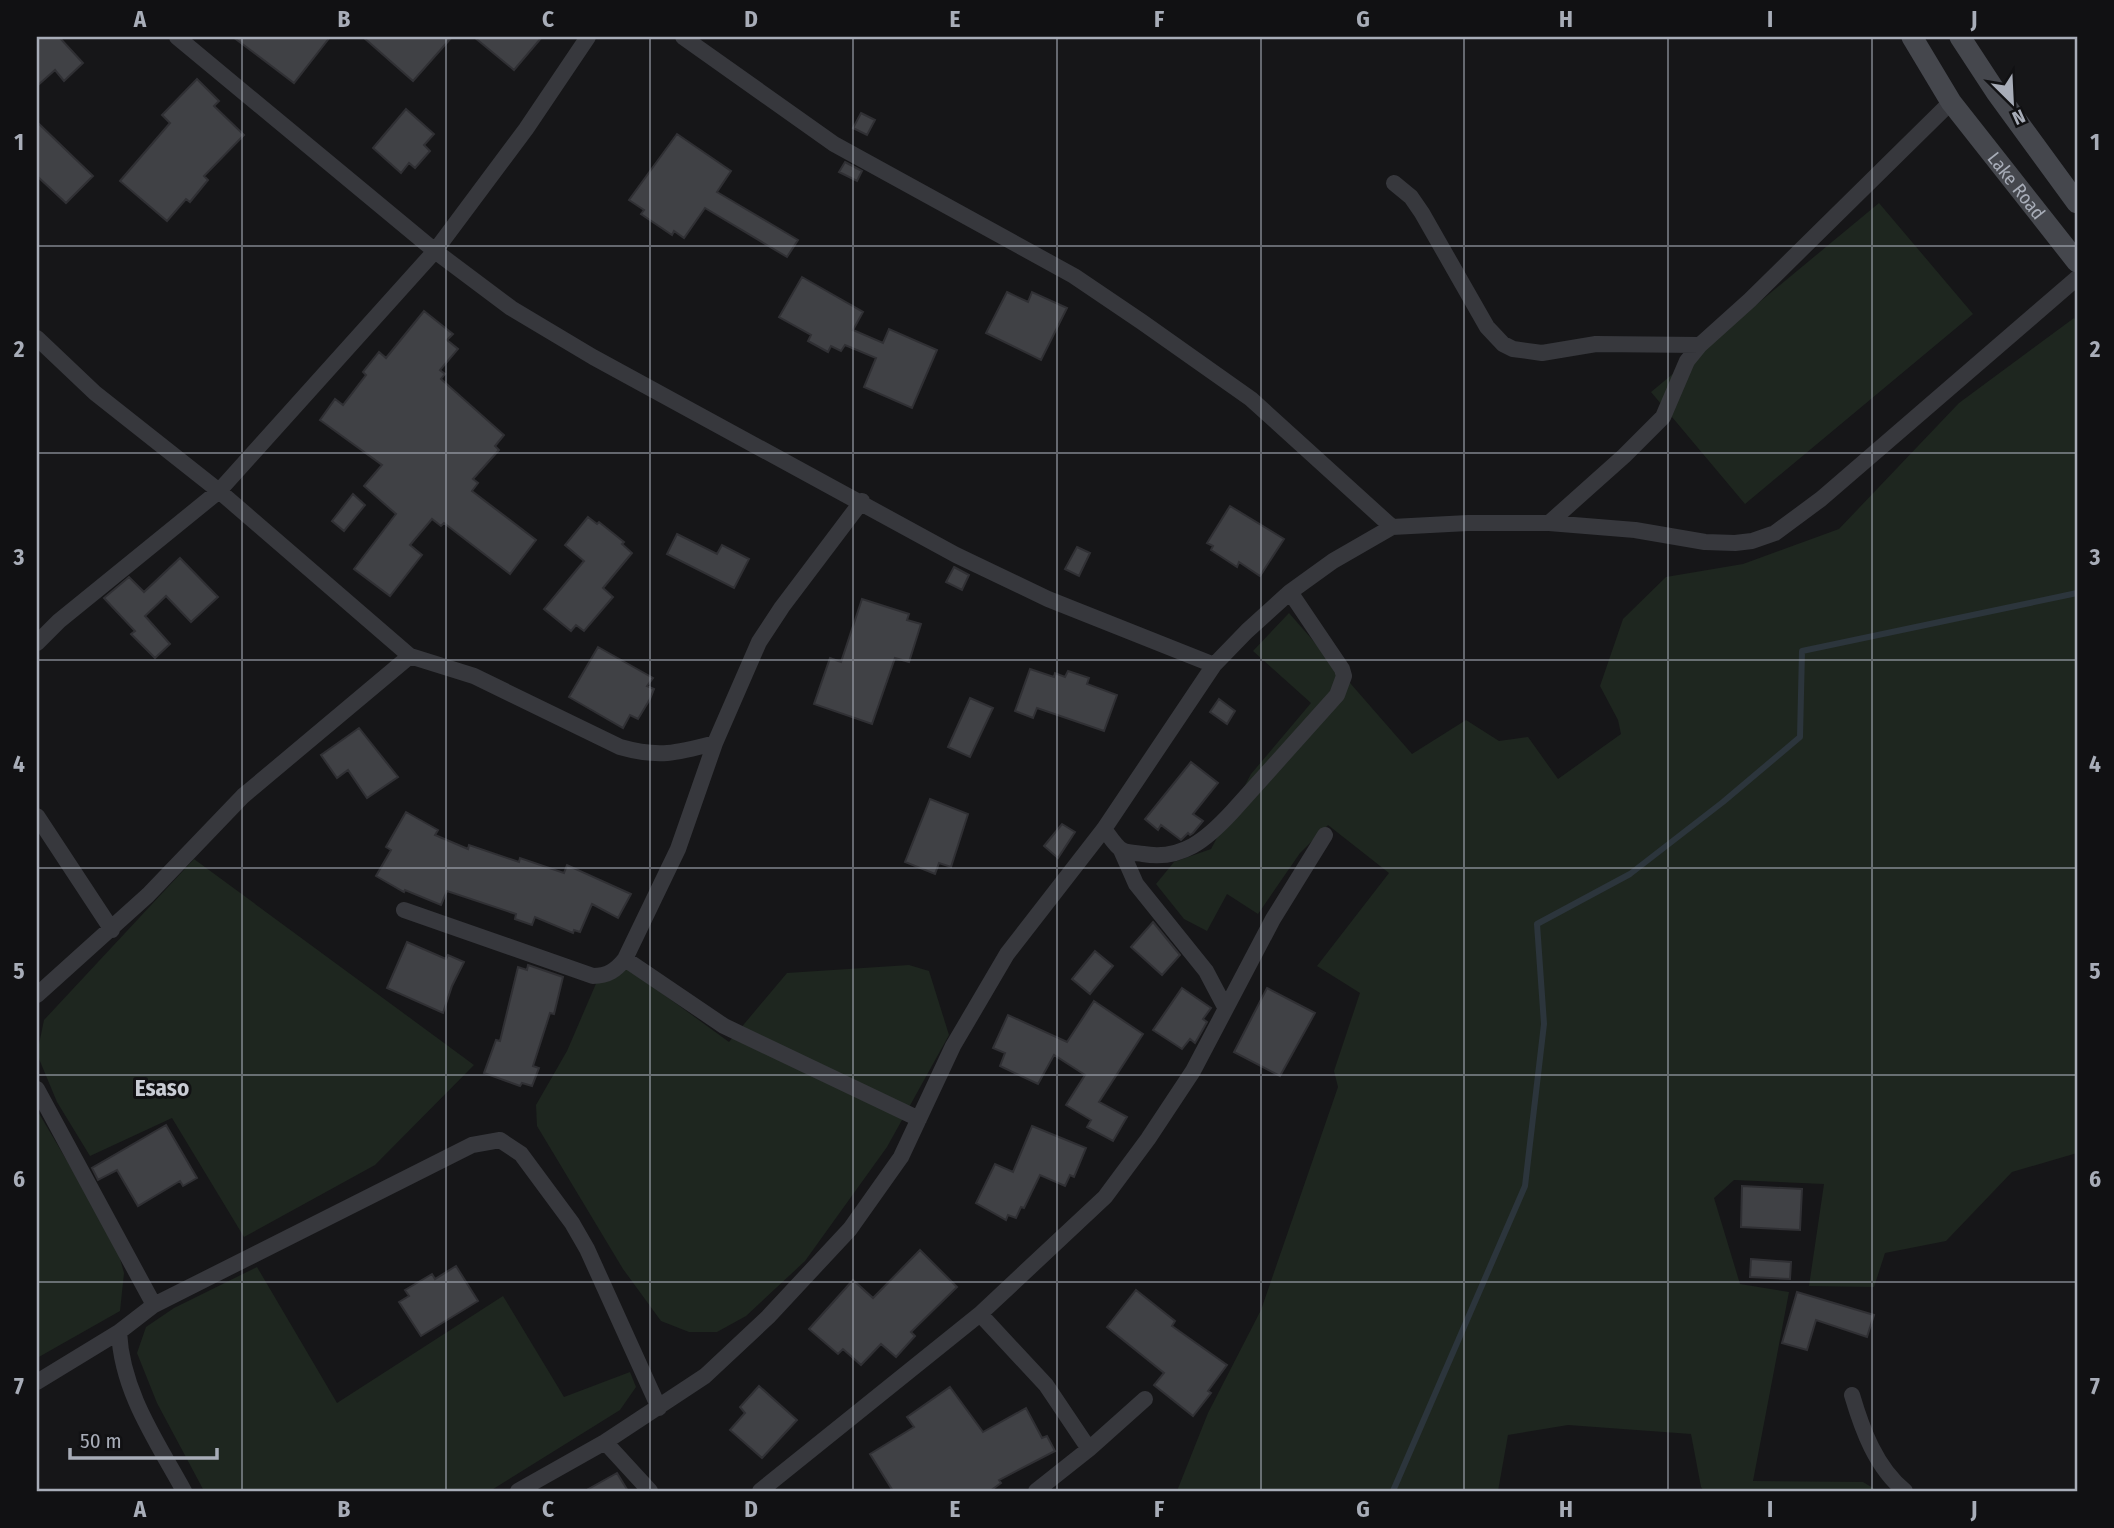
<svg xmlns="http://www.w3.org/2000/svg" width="2114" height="1528" font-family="'Fira Sans Condensed',sans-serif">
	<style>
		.green { fill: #1e261f }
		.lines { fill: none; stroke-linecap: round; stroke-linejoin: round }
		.stream { stroke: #2c353c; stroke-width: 6 }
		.building { fill: #404145; stroke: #303034; stroke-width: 2 }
		.street { stroke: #37383d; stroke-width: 16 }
		.secondary { stroke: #45474d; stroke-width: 21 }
		.grid { fill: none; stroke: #a8adb8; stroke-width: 2; stroke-opacity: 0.55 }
		.labels { text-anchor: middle; stroke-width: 6; stroke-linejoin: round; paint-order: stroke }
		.street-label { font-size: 19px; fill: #a8adb8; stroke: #111113 }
		.quarter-label { font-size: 23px; font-weight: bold; fill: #c9ccd4; stroke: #111113 }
		.neatline { fill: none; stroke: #a8adb8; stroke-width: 2.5 }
		.grid-label { font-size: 23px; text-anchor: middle; font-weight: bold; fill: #a8adb8 }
	</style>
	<rect width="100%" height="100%" fill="#161618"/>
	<path class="green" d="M1879 203 1973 314 1745 504 1651 392Z
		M2074 318 2077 322V1153L2012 1172 1946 1241 1885 1253 1874 1287 1809 1286 1824 1184 1734 1180 1714 1198 1740 1284 1789 1292 1753 1481 1863 1482 1878 1491H1704L1701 1487 1691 1434 1568 1425 1508 1435 1498 1491H1177L1208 1413 1261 1310 1338 1087 1334 1071 1360 993 1317 966 1389 873 1328 825 1300 853 1258 914 1227 894 1207 931 1184 919 1156 884 1174 862 1211 849 1251 774 1311 703 1253 651 1289 613 1412 754 1466 720 1499 741 1528 737 1558 779 1621 734 1618 720 1600 686 1623 619 1666 577 1743 564 1839 529 1959 403Z
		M194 859 474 1065 375 1165 244 1237 172 1118 90 1156 57 1102 37 1054 44 1020Z
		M909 965 929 971 949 1035 887 1147 805 1261 746 1316 717 1332H689L661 1321 623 1269 537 1126 536 1105 567 1051 601 972 626 967 729 1042 787 973Z
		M37 1110 116 1244 124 1273 120 1311 37 1358Z
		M257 1267 337 1403 503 1296 564 1397 630 1372 636 1387 620 1410 490 1491H204L157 1403 137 1353 146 1327 174 1308Z"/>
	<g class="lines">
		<path class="stream" d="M1393 1491 1525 1186 1544 1024 1537 924 1630 874 1723 802 1800 737 1802 651 2077 593"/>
	</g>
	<path class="building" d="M37 37H59L83 63 64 81 55 70 37 86Z
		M233 37H330L294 83Z
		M363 37H452L413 81Z
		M474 37H542L514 70Z
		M197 79 219 101 214 106 244 135 204 176 208 180 190 202 186 199 167 221 120 181 170 123 162 115Z
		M406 109 434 134 424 145 430 151 415 168 409 163 401 173 373 148Z
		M861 113 875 120 867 135 853 128Z
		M37 122 93 176 66 203 37 176Z
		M677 134 731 171 717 192 798 240 787 257 705 208 684 238 674 231 672 235 641 214 644 210 629 200Z
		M845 162 862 171 857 181 839 172Z
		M802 277 863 312 853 330 883 343 889 329 937 350 912 408 864 387 876 358 845 345 841 351 831 346 828 352 808 341 811 335 779 317Z
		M1007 292 1028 302 1032 292 1067 308 1041 360 986 333Z
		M424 311 453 334 447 340 458 349 440 370 445 374 441 379 504 435 495 446 499 450 473 479 478 483 472 491 536 540 510 574 444 523 441 526 432 519 410 545 422 555 390 596 354 569 396 514 364 486 382 465 320 420 335 399 343 405 366 375 363 372 379 352 386 358Z
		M353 494 365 505 344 531 332 521Z
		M1230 506 1284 539 1260 576 1239 562 1237 567 1211 550 1213 546 1207 543Z
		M588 517 597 524 599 522 624 542 622 544 632 553 603 588 613 597 584 631 576 625 571 631 544 609 584 561 565 545Z
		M677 534 717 554 722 545 749 559 734 588 667 554Z
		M1077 547 1090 553 1079 576 1065 569Z
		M180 558 218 597 191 622 166 596 145 616 170 644 155 658 131 634 135 631 104 598 129 577 144 592Z
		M954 567 969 575 962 590 946 582Z
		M862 599 909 614 907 620 921 624 909 662 895 658 872 724 814 704 830 658 841 662Z
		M598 647 653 678 647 686 654 689 650 699 638 719 630 715 623 728 569 697Z
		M1030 669 1054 677 1055 673 1065 677 1068 671 1089 678 1087 684 1117 695 1104 731 1037 708 1033 718 1015 711Z
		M970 698 993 708 970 757 948 747Z
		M1219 699 1235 711 1227 724 1210 712Z
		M359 728 398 777 367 798 348 770 337 778 321 755Z
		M1191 762 1218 783 1193 814 1203 821 1193 833 1190 835 1188 833 1181 840 1161 825 1158 830 1145 819Z
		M930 799 968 814 951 867 939 863 935 874 905 862Z
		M406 812 438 830 435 835 468 849 469 845 519 862 520 858 564 873 567 865 631 894 618 918 592 904 580 932 574 930 573 933 535 917 532 925 515 919 516 914 447 891 441 905 405 890 404 892 376 876 391 850 386 847Z
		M1062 824 1075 832 1058 858 1044 846Z
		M1153 922 1180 955 1162 975 1131 947Z
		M407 942 446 959 448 955 464 962 452 986 443 1013 387 988Z
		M1095 951 1113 966 1090 994 1072 979Z
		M528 965 563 977 554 1014 550 1013 533 1066 539 1068 532 1086 522 1083 520 1086 484 1073 496 1040 500 1041 518 967 527 970Z
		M1182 988 1211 1008 1203 1019 1207 1022 1198 1038 1195 1043 1190 1039 1182 1049 1153 1030Z
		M1267 988 1315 1013 1280 1076 1234 1052Z
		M1094 1001 1143 1034 1099 1102 1127 1117 1113 1141 1087 1127 1091 1120 1066 1105 1085 1075 1054 1055 1038 1084 1000 1066 1005 1053 993 1048 1008 1015 1067 1042Z
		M166 1125 197 1178 183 1186 180 1181 138 1206 117 1170 98 1180 92 1168Z
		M1032 1126 1086 1148 1074 1177 1070 1175 1065 1186 1040 1175 1024 1208 1021 1207 1016 1218 1008 1215 1006 1220 976 1203 995 1164 1013 1172Z
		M1742 1186 1802 1189 1800 1230 1741 1227Z
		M920 1250 957 1287 911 1332 915 1336 896 1357 881 1344 861 1365 843 1349 838 1354 809 1329 853 1280 873 1298Z
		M1751 1259 1791 1262 1790 1279 1750 1277Z
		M456 1266 478 1301 421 1336 399 1302 409 1296 405 1290 432 1274 435 1279Z
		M1136 1290 1175 1321 1172 1326 1227 1365 1208 1391 1211 1393 1193 1416 1154 1385 1164 1373 1107 1327Z
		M1797 1292 1874 1315 1867 1337 1816 1320 1807 1350 1782 1343Z
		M759 1386 797 1420 762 1458 730 1430 745 1413 740 1407Z
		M950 1387 983 1432 1026 1408 1042 1438 1047 1436 1055 1451 999 1480 1001 1483 990 1491H893L870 1454 914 1427 907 1417Z
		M617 1473 628 1491H585Z"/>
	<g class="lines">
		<path class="street" d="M177 37 435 251 511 308 593 357 956 555 1048 599 1214 665
			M683 37 834 144 1074 276 1142 322 1251 399 1392 527
			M1394 183 1411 197 1422 213 1487 327 1503 344 1513 349 1542 353 1596 344 1700 345
			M37 338 95 393 219 491 410 656
			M1549 523 1624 456 1663 417 1687 361 1700 345 1750 300 1951 102
			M37 643 59 621 219 491 435 251 526 129 588 37
			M37 816 112 930
			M1104 829C1109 835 1115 846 1122 850 1127 853 1137 853 1143 854 1182 861 1207 839 1232 812L1337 695 1344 676 1342 669 1290 592
			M1121 850 1136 884 1206 971 1225 1007
			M404 910 593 976C608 976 616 970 625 959L678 849 715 743 759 642 782 607 862 501
			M625 959 724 1026 919 1119
			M37 995 148 895 243 796 410 656 474 676 620 747C659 758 677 753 715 743
			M37 1089 154 1305
			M980 1314 1046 1385 1089 1449
			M119 1332C122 1392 156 1440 184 1491
			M37 1382 119 1332 154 1305 472 1145 500 1140 521 1154 572 1223 587 1249 659 1408
			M1852 1395C1862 1429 1876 1468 1905 1491
			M605 1442 650 1491
			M518 1491 605 1442 705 1376 768 1317 850 1229 901 1157 953 1046 1007 954 1104 829 1214 665 1247 631 1290 592 1333 561 1392 527 1468 523H1549L1635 530 1705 542 1735 543 1752 541 1775 533 1821 499 2077 278
			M760 1491 980 1314 1105 1197 1148 1139 1193 1071 1273 919 1325 835
			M1036 1491 1089 1449 1145 1399"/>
		<g class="secondary">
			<path id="s1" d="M1912 37 1951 102 2077 262"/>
			<path d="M1960 37 1996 92 2077 203"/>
		</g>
	</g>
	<path class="grid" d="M242 37V1491M446 37V1491M650 37V1491M853 37V1491M1057 37V1491M1261 37V1491M1464 37V1491M1668 37V1491M1872 37V1491M37 246H2077M37 453H2077M37 660H2077M37 868H2077M37 1075H2077M37 1282H2077"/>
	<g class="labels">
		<g class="street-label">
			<text dy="7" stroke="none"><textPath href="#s1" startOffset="182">Lake Road</textPath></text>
		</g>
		<g class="quarter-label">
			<text x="162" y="1096">Esaso</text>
		</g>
	</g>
	<rect width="2114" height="1528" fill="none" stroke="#111113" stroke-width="77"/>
	<g transform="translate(2012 102) rotate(156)" stroke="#111113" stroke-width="5" paint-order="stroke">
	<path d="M0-5L12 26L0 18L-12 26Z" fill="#a8adb8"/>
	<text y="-10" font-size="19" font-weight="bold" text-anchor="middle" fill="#a8adb8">N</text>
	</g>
	<path d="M70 1448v10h147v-10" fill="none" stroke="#a8adb8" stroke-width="3.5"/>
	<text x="80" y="1448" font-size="21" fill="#a8adb8" stroke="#111113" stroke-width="5" paint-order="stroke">50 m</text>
	<rect x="38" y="38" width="2038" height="1452" class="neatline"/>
	<g class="grid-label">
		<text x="140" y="27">A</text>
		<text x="344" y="27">B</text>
		<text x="548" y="27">C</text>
		<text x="751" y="27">D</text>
		<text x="955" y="27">E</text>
		<text x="1159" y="27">F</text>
		<text x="1363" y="27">G</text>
		<text x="1566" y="27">H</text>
		<text x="1770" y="27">I</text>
		<text x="1974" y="27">J</text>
		<text x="19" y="150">1</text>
		<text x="2095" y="150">1</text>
		<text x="19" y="357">2</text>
		<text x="2095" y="357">2</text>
		<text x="19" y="565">3</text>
		<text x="2095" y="565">3</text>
		<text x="19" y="772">4</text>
		<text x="2095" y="772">4</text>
		<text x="19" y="979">5</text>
		<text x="2095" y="979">5</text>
		<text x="19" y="1187">6</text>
		<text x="2095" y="1187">6</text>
		<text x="19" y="1394">7</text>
		<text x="2095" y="1394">7</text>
		<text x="140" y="1517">A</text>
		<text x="344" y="1517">B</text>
		<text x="548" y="1517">C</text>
		<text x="751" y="1517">D</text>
		<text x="955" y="1517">E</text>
		<text x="1159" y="1517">F</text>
		<text x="1363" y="1517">G</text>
		<text x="1566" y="1517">H</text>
		<text x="1770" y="1517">I</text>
		<text x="1974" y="1517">J</text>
	</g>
</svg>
